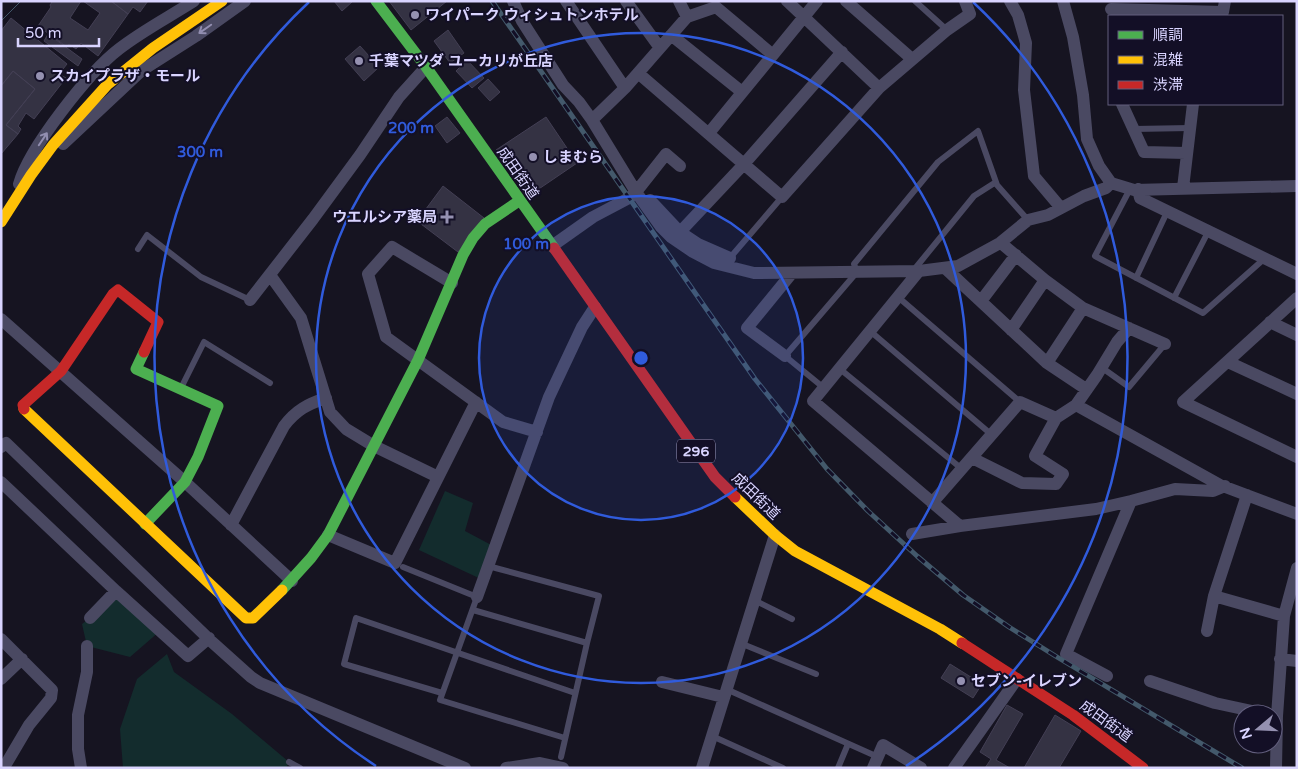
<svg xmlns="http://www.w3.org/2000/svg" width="1298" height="769" font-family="'Varela Round','Noto Sans JP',sans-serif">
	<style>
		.green { fill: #132c2d }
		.building { fill: #343243; stroke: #433f54 }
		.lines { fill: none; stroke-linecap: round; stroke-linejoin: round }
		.lane { stroke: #4a4962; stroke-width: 6 }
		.street { stroke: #4a4962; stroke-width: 12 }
		.fast { stroke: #4caf50; stroke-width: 11 }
		.slow { stroke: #ffc107; stroke-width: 11 }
		.jam { stroke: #c62828; stroke-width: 11 }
		.tram { stroke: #43596b; stroke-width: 1 }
		.rail-casing { stroke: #43596b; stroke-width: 5 }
		.rail { stroke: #130f26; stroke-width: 3; stroke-dasharray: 9; stroke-linecap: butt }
		.oneway { stroke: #928eb0 }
		.ring { fill: none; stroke: #305bdc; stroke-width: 2.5 }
		.poi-dot { fill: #9591b1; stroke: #130f26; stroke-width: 2 }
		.labels { text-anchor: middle; stroke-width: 4; stroke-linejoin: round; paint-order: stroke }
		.shield { fill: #130f26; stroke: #9e99be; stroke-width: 1 }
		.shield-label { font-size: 14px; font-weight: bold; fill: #d9d4ff }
		.poi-label { font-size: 15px; font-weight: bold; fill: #d9d4ff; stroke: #130f26; text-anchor: start }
		.street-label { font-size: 15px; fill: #d9d4ff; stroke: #130f26 }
		.centre { fill: #305bdc; stroke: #130f26; stroke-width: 2.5 }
		.ring-label { font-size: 15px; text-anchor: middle; font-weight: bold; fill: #305bdc; stroke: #130f26; stroke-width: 4; stroke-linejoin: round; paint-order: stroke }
	</style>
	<rect width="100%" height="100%" fill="#161421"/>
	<path class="green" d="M445 491 473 503 465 531 495 547 483 580 419 550Z
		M116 591 160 631 130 657 87 646 82 624 90 618Z
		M167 654 174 672 232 714 289 762 286 768H123L120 729 137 679Z"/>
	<path class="building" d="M50 1H81L70 18 88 30 100 13 83 1H111L128 14 98 56 81 43 76 49 69 44 67 47 38 26 51 7 50 5 52 2Z
		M111 1H148L140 12 133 7 128 14Z
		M334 1H353L342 11Z
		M389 1H447L411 30Z
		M11 18 67 64 59 74 66 78 34 119 26 113 18 126 21 129 18 134 6 125 35 89 13 71 1 86V31Z
		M448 30 464 53 450 63 434 41Z
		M48 34 82 59 78 66 44 41Z
		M360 46 379 67 364 81 345 59Z
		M467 60 484 78 472 88 456 71Z
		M13 71 35 89 6 125 18 134 1 154V86Z
		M488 79 500 92 490 101 478 88Z
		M447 117 460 133 447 143 435 126Z
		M546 117 577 163 527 197 496 150Z
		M443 186 484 218 458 252 417 221Z
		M950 664 982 684 973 698 941 678Z
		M1007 705 1023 714 996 760 1010 768H985L991 759 980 752Z
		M1055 715 1081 731 1059 768H1024Z"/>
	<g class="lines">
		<path class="lane" d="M915 1 947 30
			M1134 129 1190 128
			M1130 189 1095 256 1203 313 1264 259
			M138 249 147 235 201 277 250 300
			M729 259 782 197
			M913 271 974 196 996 182
			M1136 278 1167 212
			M898 297 1020 402
			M1174 298 1208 232
			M870 331 992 435
			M1101 367 1129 387 1165 344
			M840 369 962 469
			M181 388 204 342 270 383
			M824 388 785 356 857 272 854 264 938 162 978 131 997 185 1028 220
			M488 566 599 596 587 643
			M403 567 477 597 440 700 565 738
			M754 600 792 619
			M473 610 587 643 561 757
			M740 643 816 674
			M726 689 878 757
			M442 693 344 664 356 618 575 693
			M712 736 783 768
			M289 762 300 768
			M838 768 848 744"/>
		<path class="street" d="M513 1 522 21 563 85 579 102 592 120 636 192 661 227 671 237 693 252 714 263 754 273 919 271 958 266 1000 243 1028 220 1048 215 1084 196 1106 188 1111 183
			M566 1 625 88
			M626 1 660 48
			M679 1 687 17
			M787 1 879 88
			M846 1 912 59
			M1010 1 1018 15 1026 43 1024 90 1034 176 1061 208
			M1063 1 1073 37 1083 95 1087 139 1099 166 1111 183 1134 190 1297 186
			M1111 9 1223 12 1225 1
			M671 35 742 92
			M638 73 782 197 879 88 947 30 970 14 965 1
			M1122 104 1144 152 1186 153
			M592 120 625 88 687 17 716 7 773 55
			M709 133 817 1
			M63 144 141 71 196 36 245 1
			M19 184C29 148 89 72 119 49 142 31 169 17 194 1
			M1183 188 1193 104
			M1138 189 1140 198 1297 274
			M650 200 680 232 698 244 730 258
			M680 232 744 164 842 52
			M1001 243 1045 280 1083 308 1165 344
			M552 246 593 217 629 198 636 192 666 154 680 166
			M945 268 1047 363 1086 389
			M919 271 813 401 960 526
			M270 275 301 318 330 412 346 429 374 446 438 477
			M452 283 392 247 368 274 386 337 503 422 537 432
			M1297 298 1183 402 1297 457
			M250 300 313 219 360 155 399 97 426 67
			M981 301 1016 255
			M1 319 185 482 292 581
			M1270 322 1297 335
			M1011 330 1045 280
			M785 356 747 328 792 273
			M1228 362 1297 394
			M1047 363 1083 308
			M1076 405 1220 485 1297 514
			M1 447 6 443 212 642 251 677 260 683 465 768
			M972 458 1022 483 1056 484 1063 474 1035 456 1056 418 1076 405 1097 375 1117 342 1129 328
			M1 482 116 591 188 656 209 638
			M932 503 1020 402 1056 418
			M231 525 284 426C296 410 308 404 326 398
			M912 534 960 526 1096 509 1131 501 1175 489 1213 491 1225 486
			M328 535 395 563 476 402
			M1214 596 1284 616
			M477 597 549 397 582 327 595 307
			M90 618 116 591
			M1207 631 1214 596 1247 495
			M1 639 52 690 51 698 29 725 6 764
			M1280 659 1297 661
			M1107 676 1066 654 1131 501
			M1 679 22 659
			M1150 681 1215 703 1266 714
			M662 682 723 697
			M81 768 78 749V715L87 672V646
			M506 768 540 763 563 768
			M702 768 775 535
			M873 768 883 745 921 768
			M954 768 1017 679
			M1276 768 1277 716 1284 616 1297 568"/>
		<path class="fast" d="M376 1 426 67 554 248
			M144 352 136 369 218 406 198 457 185 482 145 524
			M282 590 311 558 328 535 418 360 463 255 473 238 485 224 519 201"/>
		<path class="slow" d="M1 222 31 175 53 145 107 85 153 48 222 1
			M24 409 246 618H253L282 590
			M735 497 775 535 795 551 940 629 962 643"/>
		<path class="jam" d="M554 248 715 477 735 497
			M24 409 23 405 61 371 113 294 118 290 158 322 144 352
			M962 643 1073 715 1143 768"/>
		<path class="tram" d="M1 21 21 1"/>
		<g class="rail-casing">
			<path id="rail" d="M492 1 755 379 827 469 868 511 917 556 963 595 1009 627 1057 657 1242 768"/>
		</g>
		<use href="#rail" class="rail"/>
	</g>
	<defs><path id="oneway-shaft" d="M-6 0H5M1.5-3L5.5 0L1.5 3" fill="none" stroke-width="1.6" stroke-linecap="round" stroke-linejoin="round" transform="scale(1.25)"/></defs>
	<g class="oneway">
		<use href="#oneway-shaft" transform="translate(205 29) rotate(145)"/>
		<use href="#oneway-shaft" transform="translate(43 139) rotate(-56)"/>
	</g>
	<circle cx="641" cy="358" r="162" fill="#305bdc" fill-opacity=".12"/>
	<g class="ring">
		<circle cx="641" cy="358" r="162"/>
		<circle cx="641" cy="358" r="325"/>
		<path d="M376 766A487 487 0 0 1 309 2M973 2A487 487 0 0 1 906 766"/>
	</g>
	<g class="poi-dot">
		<circle cx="415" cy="15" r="5"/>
		<circle cx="359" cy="61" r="5"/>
		<circle cx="40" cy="76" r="5"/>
		<circle cx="533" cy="157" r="5"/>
		<path d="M444.5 209.5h5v5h5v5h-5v5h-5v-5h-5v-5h5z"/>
		<circle cx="961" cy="681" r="5"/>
	</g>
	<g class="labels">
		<rect class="shield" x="677" y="439.5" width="38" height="23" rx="4"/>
		<g class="shield-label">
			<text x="696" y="456">296</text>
		</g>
		<g class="poi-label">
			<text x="425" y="20">ワイパーク ウィシュトンホテル</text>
			<text x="369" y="66">千葉マツダ ユーカリが丘店</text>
			<text x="50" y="81">スカイプラザ・モール</text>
			<text x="543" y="162">しまむら</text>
			<text x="437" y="222" text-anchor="end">ウエルシア薬局</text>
			<text x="971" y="686">セブン-イレブン</text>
		</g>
		<g class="street-label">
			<text transform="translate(518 173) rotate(55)" y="5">成田街道</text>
			<text transform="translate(756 496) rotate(44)" y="5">成田街道</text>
			<text transform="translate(1106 721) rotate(36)" y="5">成田街道</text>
		</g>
	</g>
	<circle cx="641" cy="358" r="8" class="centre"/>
	<g class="ring-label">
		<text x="411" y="133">200 m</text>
		<text x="200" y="157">300 m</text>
		<text x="526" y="249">100 m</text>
	</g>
	<rect width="1298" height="769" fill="none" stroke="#d9d4ff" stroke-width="5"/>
	<rect x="1108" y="15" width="175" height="90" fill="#130f26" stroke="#625e7d"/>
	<rect x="1118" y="31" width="25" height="8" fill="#4caf50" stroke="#625e7d"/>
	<text x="1153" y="40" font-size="15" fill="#d9d4ff">順調</text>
	<rect x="1118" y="56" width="25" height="8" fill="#ffc107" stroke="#625e7d"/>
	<text x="1153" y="65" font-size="15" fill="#d9d4ff">混雑</text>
	<rect x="1118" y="81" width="25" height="8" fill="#c62828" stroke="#625e7d"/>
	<text x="1153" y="90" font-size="15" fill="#d9d4ff">渋滞</text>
	<g transform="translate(1258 729) rotate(251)"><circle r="24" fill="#130f26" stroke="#625e7d"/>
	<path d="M0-4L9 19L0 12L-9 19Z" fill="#9591b1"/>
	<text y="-8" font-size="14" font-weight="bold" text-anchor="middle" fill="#d9d4ff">N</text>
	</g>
	<path d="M18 38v8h81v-8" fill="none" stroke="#d9d4ff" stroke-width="2.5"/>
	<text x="25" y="38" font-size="15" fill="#d9d4ff" stroke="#130f26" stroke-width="4" paint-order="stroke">50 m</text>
</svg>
